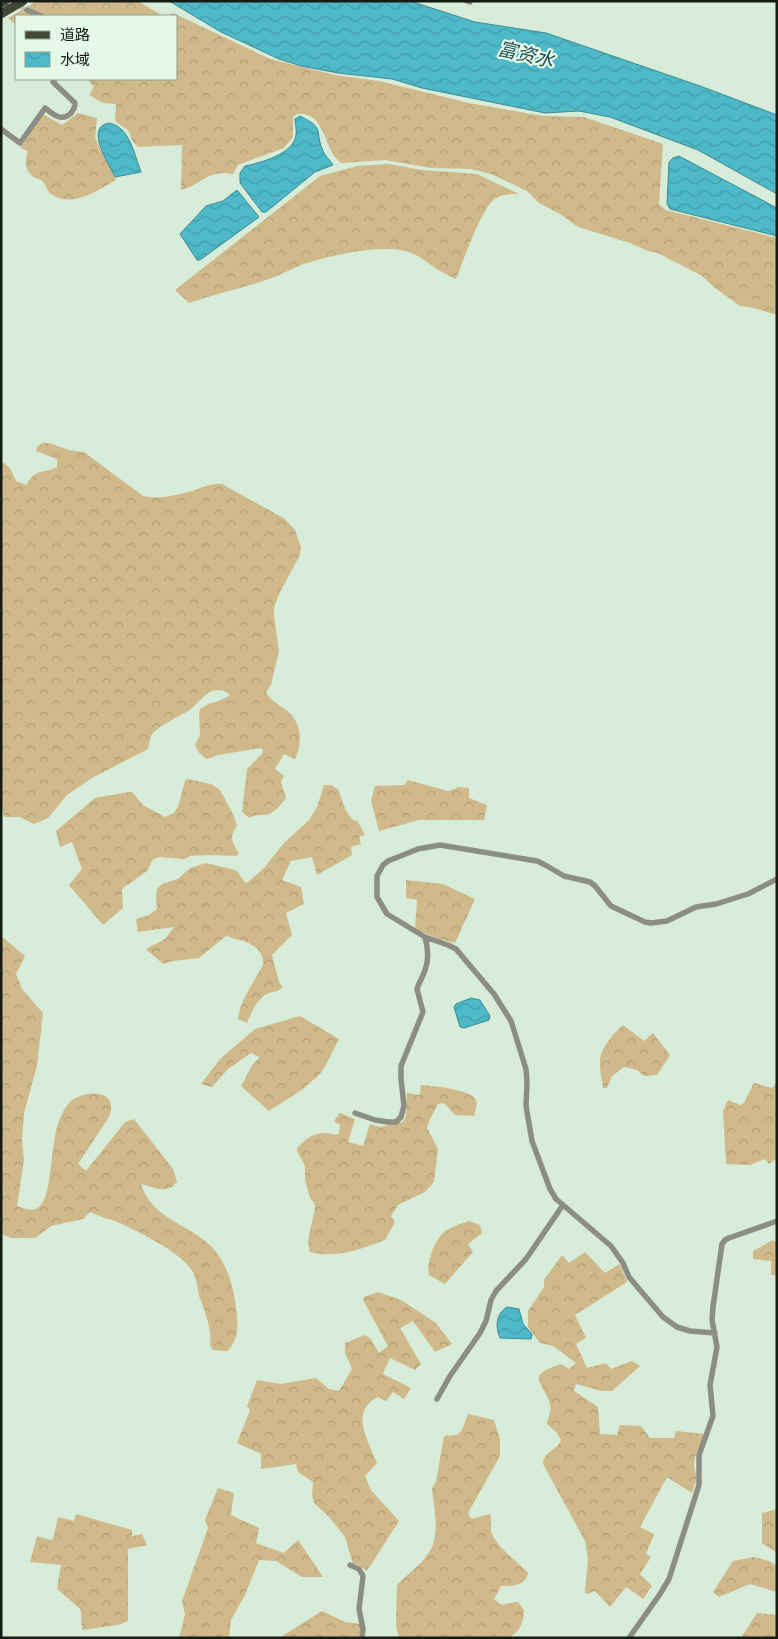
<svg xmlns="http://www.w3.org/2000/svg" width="778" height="1639" font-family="'DejaVu Sans','Noto Sans SC',sans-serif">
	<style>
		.forest { fill: url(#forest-crowns) }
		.water { fill: url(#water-waves); stroke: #3d8a92 }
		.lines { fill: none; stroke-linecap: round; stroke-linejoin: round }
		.street-tunnel { stroke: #b1c3b2; stroke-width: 5.5; stroke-dasharray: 5.5 3; stroke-linecap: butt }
		.street { stroke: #8c8e83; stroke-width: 5.5 }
		.primary { stroke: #444735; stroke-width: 9 }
		.labels { text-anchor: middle; stroke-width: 4.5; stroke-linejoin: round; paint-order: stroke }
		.water-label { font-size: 19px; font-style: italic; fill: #204f56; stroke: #e5fae6 }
	</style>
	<defs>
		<pattern id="forest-crowns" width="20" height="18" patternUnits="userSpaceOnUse" patternTransform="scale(1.25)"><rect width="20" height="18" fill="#d0b98b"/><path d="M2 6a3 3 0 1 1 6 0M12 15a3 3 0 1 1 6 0" fill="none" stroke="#b29e77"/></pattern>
		<pattern id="water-waves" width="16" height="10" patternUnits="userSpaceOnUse" patternTransform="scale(1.25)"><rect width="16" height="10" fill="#4eb9c8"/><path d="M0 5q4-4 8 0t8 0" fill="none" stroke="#439eab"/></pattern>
	</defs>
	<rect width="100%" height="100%" fill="#d8edd9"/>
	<path class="forest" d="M37 1H138L163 16H16V25L8 18Z
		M173 13 270 59 335 75 379 81 469 103 543 116 584 117 663 144 659 204 666 210 777 238V315L750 307 740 306 715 288 702 276 658 253 648 251 630 243 578 227 560 214 539 203 527 191 491 174 471 169 431 168 385 160 341 163C338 160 335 158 333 154 325 141 322 116 303 114 298 113 296 114 293 117V137L284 148 238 165 233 174C207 169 202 185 181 190L182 145 138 147 132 141 129 131 115 121 116 104 103 103 89 95 94 87 87 79H176V16H167Z
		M78 113 97 118 95 138 116 180C98 190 72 209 51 194 46 190 46 184 42 181 40 179 38 179 35 178 25 172 24 161 28 151L20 148 43 114 62 125Z
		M389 164 422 170 477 174 519 194C512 194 503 194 496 198 482 206 463 262 456 279 452 277 447 275 442 272 430 266 421 255 406 251 378 244 328 256 301 265 289 270 278 276 266 280 240 289 214 294 189 303L175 290 320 176 357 166Z
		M43 443H49L69 450 84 452 143 496C160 500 178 495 195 490 204 487 212 483 222 484L285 519 295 530 301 547 300 555 279 594 274 608V616L279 651 271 685 266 692C271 701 278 704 286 710 302 721 303 744 295 759L284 754 275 769 284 776 281 782 286 798C280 805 275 813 266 815 259 815 255 814 249 818L242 812 247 769 262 754 263 750 260 748 218 755 207 759C202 757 197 751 195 745L200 735 199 716 200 709C209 702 221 702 230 695 225 690 219 689 212 691 203 695 197 705 188 711 179 717 159 725 152 734 150 737 149 745 148 749L92 778 67 795 48 818 34 824 20 817H5L3 814 1 795V464L4 463 10 468 16 481 26 485C38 466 42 475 57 467V459L36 451 37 447Z
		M187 779 211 784 220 790 233 814 237 826C228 836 233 844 239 853L237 856 207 855 190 856 185 859 160 857 153 859 147 871 123 888 122 891 123 908 103 925 69 885 82 869 72 842 60 847 56 831 95 798 129 792H132L143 805 165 817 174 813 178 807 185 781Z
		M408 780 448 791 459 787 469 788V798L487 805 484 820H419L379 831 371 801 375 786 404 785Z
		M324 785H331L338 789 346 811 352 819 358 822 365 835 359 837 361 844 351 847 352 855 317 875 312 857 291 861 282 880 301 887 304 904 286 913 292 935 272 955 279 982 283 987C278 992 275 991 269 993 257 998 251 1013 247 1023L238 1019C240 1000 254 982 263 965 265 944 242 941 226 936L199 958 173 961 163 964 146 949 165 939 174 927 138 932 136 919 149 915 157 909 156 896 157 889 162 884 178 879 190 868 206 863 235 870 238 872 245 883 248 882 263 869 284 843 309 820 317 807Z
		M406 880 443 884 475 899 455 943 436 938 415 929 417 900 406 898Z
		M1 936 25 956 16 974 22 989 43 1013 37 1066 24 1113 22 1140 24 1160 17 1206C24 1209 32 1212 39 1207 53 1197 50 1139 60 1119 62 1113 65 1107 70 1102 85 1089 120 1089 109 1117L78 1164 86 1171 125 1122 134 1119 173 1169 177 1182C167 1195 154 1187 141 1184 152 1219 187 1223 211 1246 229 1265 235 1292 237 1317 238 1329 237 1343 227 1351L213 1350 210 1345C212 1330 206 1315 201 1301 197 1292 198 1283 194 1274 183 1252 137 1231 115 1221 106 1218 98 1216 90 1212L83 1219 51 1226 35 1238H11L1 1234Z
		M300 1016 339 1039 325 1067 319 1075 303 1089 269 1111 241 1086 253 1064 260 1057 251 1053 228 1069 212 1087 201 1084 220 1059 255 1029Z
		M623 1025 644 1041 653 1033 670 1055 657 1075 644 1076 637 1070 624 1067 612 1076 607 1088H603C602 1079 599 1068 600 1059 602 1046 614 1033 623 1025Z
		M777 1072V1158L769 1164 765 1159 750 1165 726 1164 723 1111 728 1100 740 1105 744 1103 754 1083 772 1088 776 1083Z
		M421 1085C432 1086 471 1089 476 1100 478 1104 475 1112 474 1116L455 1115 444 1103 438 1104 430 1119 427 1128 438 1149 434 1182 425 1192 398 1205 391 1216 395 1222 385 1240C362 1249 335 1259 310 1252 305 1236 314 1222 315 1206L314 1203 310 1198 305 1180V1166L297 1151V1148C306 1139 313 1132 327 1133 332 1134 335 1135 339 1134L340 1125 334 1121 340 1113 355 1119 348 1142 363 1146 370 1124 380 1127 403 1122 406 1116 407 1093 420 1095Z
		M469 1221 480 1225 482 1233 468 1244 473 1252 445 1284 429 1275C426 1263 434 1242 443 1233 450 1227 460 1224 469 1221Z
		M773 1240 777 1243V1275H771V1261L753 1259V1251Z
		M585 1252 605 1273 620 1264 627 1282 575 1315 586 1338 576 1344 587 1368 606 1363 611 1369 632 1361 640 1366 612 1391H602L576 1384 574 1391 598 1407 600 1434 617 1435 620 1425 641 1426 650 1438H674L676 1431 704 1434 695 1457 694 1466 697 1479 692 1493 667 1477 640 1527 654 1534 646 1554 651 1557 640 1574 652 1586 643 1599 626 1587 610 1607 595 1591 587 1594 585 1592 588 1558 585 1541 543 1464C544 1451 556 1451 561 1440L557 1433 547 1424C547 1418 552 1412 550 1405 546 1383 521 1377 561 1364L569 1369 576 1363 553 1346 540 1343 528 1327V1311L544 1287V1280L562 1255 569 1263Z
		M378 1292 401 1300 436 1323 452 1344 435 1352 413 1321 400 1328 421 1364 415 1370 390 1358 383 1374 411 1388 404 1399 393 1392 386 1401 378 1397C349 1411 368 1441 377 1463L365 1476 371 1490 399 1521 367 1571 357 1564H353L345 1537 329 1517 314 1503 312 1495 313 1482 298 1472 296 1464 261 1469V1454L237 1443 250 1410 247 1406 257 1380 281 1384 316 1378 329 1389 339 1391 352 1369 345 1353V1343L365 1335 371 1339 379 1353 388 1346 363 1300 364 1297Z
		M468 1414 494 1420 500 1439V1456L468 1513 471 1519 490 1514C493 1521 489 1527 492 1534 499 1550 517 1560 528 1573 525 1586 514 1586 501 1586L494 1599 502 1605 515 1602H518L524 1610C523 1624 521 1630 509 1638H399L396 1626 397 1585C406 1575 422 1564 428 1554 441 1536 434 1509 432 1488L436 1482 444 1436 457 1435 462 1430Z
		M218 1488 234 1493 231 1515 259 1528 256 1543 284 1553 298 1540 323 1577H302L276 1561 259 1560 245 1595 231 1620 229 1638H179L185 1614 182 1601 208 1528 205 1520Z
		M777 1509V1553L762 1543V1513Z
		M76 1514 132 1530V1536L142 1534 147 1545 128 1549V1621L118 1625 82 1630 81 1611 79 1608 57 1589 61 1565 30 1562 37 1536 50 1540 53 1539 58 1517 74 1521Z
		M754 1557 769 1561 777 1566V1592L750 1584 719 1597 713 1592 733 1561Z
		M322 1611 345 1622 360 1624 361 1638H279Z
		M757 1613 777 1615V1638H741Z"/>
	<path class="water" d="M169 1H410L475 22 546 33 700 86 777 115V194L698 150 610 117 579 111 545 113 422 88 392 79 338 73 301 66 279 59 221 32Z
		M300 116C326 129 314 130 323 151 325 156 330 160 333 165L315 172 266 212H262L240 183V173L245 166C260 163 294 154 296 135 297 129 295 124 295 119Z
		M109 123C130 127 134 154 141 172L115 177C109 164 84 127 109 123Z
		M679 156 777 208V236L670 209 667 204 669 162 673 158Z
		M237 190 259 217 200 260H197L180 234 206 206 223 201Z
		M471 998 480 1000 490 1016 489 1020 464 1028 460 1027 454 1007 456 1004Z
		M507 1307 519 1309 523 1324 532 1334 531 1339 500 1338C495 1326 496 1314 507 1307Z"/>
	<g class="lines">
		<path class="street-tunnel" d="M12 1 27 10"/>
		<path class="street" d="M467 1 470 2
			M27 10 41 16
			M1 129 20 143 45 108C53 114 61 122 70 114 74 110 75 107 75 103L53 82 55 79
			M355 1113 375 1120 388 1122H396L401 1117 404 1106 401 1079V1066L423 1012 417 989C419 982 423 977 425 970 429 960 428 948 425 937
			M715 1333 690 1331 677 1327 663 1317 629 1277 623 1263 611 1246 556 1199 550 1189 532 1141 526 1106 527 1082 526 1069 511 1021 494 994 456 949 448 945 425 937 387 914 377 897V876L383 865 388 861 418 849 440 845 537 861 547 866 564 876 590 882 595 886 611 906 645 922 651 923 667 921 696 907 716 904 748 894 777 879
			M437 1399 450 1376 480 1333 486 1321 491 1300 496 1291 526 1259 563 1205
			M350 1565 359 1569 363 1576 359 1609 363 1629 362 1638
			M629 1638 660 1594 669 1579 699 1485V1455L713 1416 710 1385 717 1347 712 1320 713 1307 722 1244 725 1240 729 1238 777 1221"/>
		<path class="primary" d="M1 3 5 1
			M1 14 23 1"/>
	</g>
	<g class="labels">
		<g class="water-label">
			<text transform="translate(526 54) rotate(13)" y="7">富资水</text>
		</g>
	</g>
	<rect width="778" height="1639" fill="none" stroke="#151c15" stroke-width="5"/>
	<rect x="15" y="15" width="162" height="65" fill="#e5fae6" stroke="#92a192"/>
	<rect x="25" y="31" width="25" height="8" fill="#444735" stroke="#92a192"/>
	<text x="60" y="40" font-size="15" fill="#151c15">道路</text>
	<rect x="25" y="52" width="25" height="15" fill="url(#water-waves)" stroke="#92a192"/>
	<text x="60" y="65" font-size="15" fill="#151c15">水域</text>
</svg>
